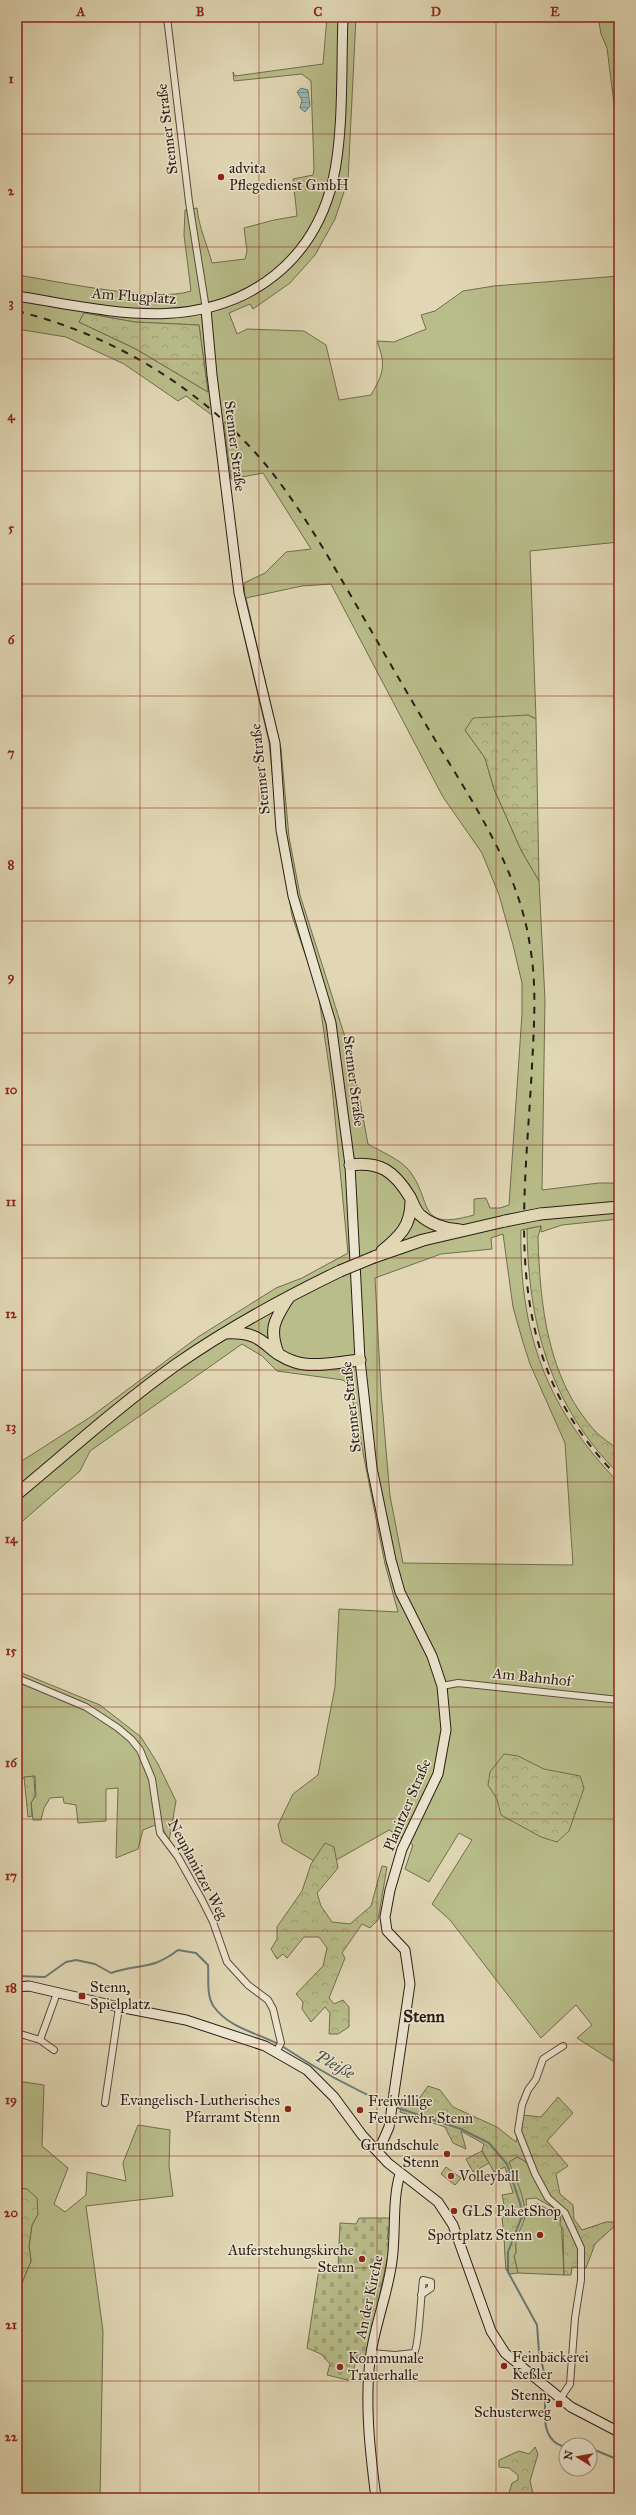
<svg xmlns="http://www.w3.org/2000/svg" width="636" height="2515" font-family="'IM FELL Great Primer',serif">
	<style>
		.grass { fill: #b8bd8a; stroke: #716d50; fill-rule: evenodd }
		.forest { fill: url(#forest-crowns); stroke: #716d50 }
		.cemetery { fill: url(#cemetery-stones); stroke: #716d50 }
		.park { fill: url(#park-dots); stroke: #716d50 }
		.water { fill: url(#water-rules); stroke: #6a7a75 }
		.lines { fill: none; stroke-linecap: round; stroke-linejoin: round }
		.stream { stroke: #6a7a75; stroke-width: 2 }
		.street-casing { stroke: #584c3e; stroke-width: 8 }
		.secondary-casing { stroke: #2a1d17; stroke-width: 11 }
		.highway-casing { stroke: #2a1d17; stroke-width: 13 }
		.street { stroke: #ece5cf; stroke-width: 6 }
		.secondary { stroke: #ece5cf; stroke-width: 9 }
		.highway { stroke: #e1d7b5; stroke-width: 11 }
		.rail { stroke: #2a1d17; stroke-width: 2; stroke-dasharray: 7 7; stroke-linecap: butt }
		.highway-bridge-casing { stroke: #2a1d17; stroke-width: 13; stroke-linecap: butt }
		.highway-bridge { stroke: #e1d7b5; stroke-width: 11 }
		.grid { fill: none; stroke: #8f2418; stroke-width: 1; stroke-opacity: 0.55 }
		.poi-dot { fill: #8f2418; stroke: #ece5cf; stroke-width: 1.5 }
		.labels { text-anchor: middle; stroke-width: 3; stroke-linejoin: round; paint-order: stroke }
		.street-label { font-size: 15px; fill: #2a1d17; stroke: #ece5cf }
		.poi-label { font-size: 15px; fill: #2a1d17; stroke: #ece5cf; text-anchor: start }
		.water-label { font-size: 16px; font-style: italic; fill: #4a4c46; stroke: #ece5cf }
		.quarter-label { font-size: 17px; font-weight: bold; fill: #2a1d17; stroke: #ece5cf }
		.neatline { fill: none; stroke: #8f2418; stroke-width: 1.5 }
		.grid-label { font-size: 13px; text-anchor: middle; font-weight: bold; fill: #8f2418 }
	</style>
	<defs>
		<pattern id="forest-crowns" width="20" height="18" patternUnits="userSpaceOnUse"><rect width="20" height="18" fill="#b8bd8a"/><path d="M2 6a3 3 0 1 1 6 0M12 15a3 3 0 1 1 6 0" fill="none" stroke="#9ea276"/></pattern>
		<pattern id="cemetery-stones" width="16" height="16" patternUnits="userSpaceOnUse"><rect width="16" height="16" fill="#b8bd8a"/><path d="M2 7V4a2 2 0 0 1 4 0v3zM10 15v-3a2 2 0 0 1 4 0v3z" fill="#9ea276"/></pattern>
		<pattern id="park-dots" width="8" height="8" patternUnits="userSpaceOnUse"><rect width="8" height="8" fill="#b8bd8a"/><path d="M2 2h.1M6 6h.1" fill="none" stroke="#9ea276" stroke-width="1.8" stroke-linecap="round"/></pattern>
		<pattern id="water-rules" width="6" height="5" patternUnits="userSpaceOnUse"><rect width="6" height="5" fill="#95b8b3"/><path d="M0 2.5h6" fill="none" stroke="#7a9591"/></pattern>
	</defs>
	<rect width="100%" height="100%" fill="#e1d7b5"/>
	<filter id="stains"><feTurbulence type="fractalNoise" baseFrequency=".005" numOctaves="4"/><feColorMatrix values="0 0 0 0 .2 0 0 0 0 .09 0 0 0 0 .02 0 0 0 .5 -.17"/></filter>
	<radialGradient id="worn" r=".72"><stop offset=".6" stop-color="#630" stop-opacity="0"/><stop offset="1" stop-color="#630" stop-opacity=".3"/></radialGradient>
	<path class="grass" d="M327 17H356L348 180 335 219 315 255 290 283 253 309 250 304 229 313 237 334 247 329 304 331 326 345 339 400 371 395C384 372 386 366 377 341L394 342 426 329 421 315 435 311 463 291 494 286 619 276V542L530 551 536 719 528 715 465 730 485 758 494 789 521 850 539 881 545 1000 542 1190 599 1183H619V1219L562 1225 541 1232V1226L521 1230C519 1333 547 1409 619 1483V2060L616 2063 577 2038 592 2025 576 2005 541 2038 450 1920 432 1904 472 1840 459 1833 429 1882 405 1869 413 1845 389 1830 324 1867 282 1842 278 1825 293 1794 318 1775 335 1687 339 1609 398 1612 385 1564 350 1387 343 1380 277 1371 262 1356 242 1344 90 1451 80 1471 17 1526V1464L92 1416 198 1337 276 1288 302 1278 348 1253 332 1087 318 992 292 916 278 830 269 742 236 602 245 598 244 583 265 573 286 552 311 549 263 473 231 479 224 424 186 396 178 401 124 364 66 337 17 329V275C57 281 156 303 191 291L184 235 185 210 197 208C199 228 207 244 212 263L245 259 247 251 244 228 274 220 297 216 293 179 313 175 314 169 311 81 302 74 234 81 233 72 235 76 323 64ZM84 313 135 322 199 325 208 392 136 349 79 322ZM331 584 443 797 482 853 499 895 513 945 522 983V1014L509 1205 500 1208H490L486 1198 474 1199V1215C413 1232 435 1200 407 1168 397 1158 380 1151 368 1144L352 1059 300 895 289 837 281 749 246 598 302 586ZM503 1234 513 1307 522 1339 530 1364 565 1443 573 1565 403 1563 390 1496 381 1391 375 1278 441 1254 492 1249 491 1238Z
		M598 17H619V143L607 48 601 34Z
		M17 1671 100 1705 141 1737 158 1764 176 1801 169 1841 160 1823 143 1830 138 1849 116 1858 118 1788 106 1789V1821L78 1823 76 1805 64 1803 63 1797 50 1798 44 1808 41 1820H33L31 1802 36 1796 35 1776 17 1779Z
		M17 2081 44 2085 42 2146 68 2168 54 2204 65 2212 86 2195 87 2172 126 2181 123 2163 138 2125 170 2130 169 2166 173 2196 86 2206 103 2331 100 2498H17V2295L31 2261 29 2246 32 2225 38 2214 27 2189 17 2188Z
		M517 2157 525 2161 561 2212 536 2198 526 2199 527 2212H533L536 2203 561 2216 564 2275 518 2273 514 2256 516 2253 515 2238 519 2231 509 2162Z
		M446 2167 461 2178 455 2185 441 2174Z"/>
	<path class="forest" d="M84 313 135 322 199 325 208 392 136 349 79 322Z
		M528 715 536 719 539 881 521 850 494 789 485 758 465 730 473 718Z
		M541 1226 538 1237C540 1305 547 1378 595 1431 602 1438 611 1444 619 1450V1474C550 1406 528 1323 527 1229Z
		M504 1754 518 1756 544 1769 580 1776 584 1788 569 1831 557 1842 541 1837 501 1815 497 1799 488 1785 490 1772Z
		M34 1776 35 1796 31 1803 32 1816 28 1817 24 1777Z
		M325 1843 334 1847 338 1868 317 1893 321 1906 332 1922 350 1924 371 1906 382 1866 387 1867 378 1920 370 1928 362 1924 342 1953 345 1958 329 1998 334 2004 343 2000 349 2007V2027L338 2034H329L330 2013 325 2007 311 2022 302 2009 303 2002 296 1994 323 1966 327 1948 319 1937H304L287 1958 283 1954 277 1959 271 1949 277 1939V1927L302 1891 311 1864Z
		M428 2086 440 2090 453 2107 497 2127 516 2142 522 2115 541 2117 558 2097 573 2113 547 2141 568 2166 556 2174 560 2194 573 2205 574 2219 582 2230 606 2222H619L595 2244 586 2268 572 2267 571 2275H564L563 2229 560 2225 561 2211 525 2161 517 2157 509 2162C515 2177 525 2197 525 2214 524 2229 514 2232 516 2253L514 2256 518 2273 510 2274 506 2270C504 2252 505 2236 502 2218L506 2214 502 2195 513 2193 505 2167 494 2172 482 2150 484 2144 461 2131 466 2149 453 2143 445 2127 400 2112 402 2105 413 2107Z
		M17 2188 27 2189 37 2198 38 2214 32 2225 29 2246 31 2261 17 2295Z
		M535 2447 538 2454 530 2481 533 2493 527 2498H512L509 2493 512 2483 518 2480V2475L509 2468 499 2467V2460L519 2451 529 2454Z"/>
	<path class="cemetery" d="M359 2218H391L387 2239 390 2240 389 2250 366 2360 356 2358 352 2381 327 2375 330 2364 321 2354 307 2348 319 2269H338L340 2223 356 2224Z"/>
	<path class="park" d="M482 2151 489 2163 473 2172 466 2159Z"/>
	<path class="water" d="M301 88 308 90 310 106 305 112 300 108 302 100 297 92Z"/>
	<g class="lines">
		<path class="stream" d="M17 1976 45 1977 66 1962 76 1960 95 1964 111 1973C139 1963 151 1971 178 1950L196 1953 208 1965C209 1978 206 1996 214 2007 232 2031 262 2033 285 2048 318 2070 353 2089 390 2105
			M395 2107 461 2129 489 2143 507 2164 520 2203 522 2216 508 2252V2272L537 2325 539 2352 547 2384
			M546 2390C545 2409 539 2442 566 2447
			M590 2448 619 2460"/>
		<g class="street-casing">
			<path id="street" d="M167 17 189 202 206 309
				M17 1678 86 1707 118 1728 131 1739 140 1750 152 1779 160 1833 178 1857 202 1900 213 1922 227 1962 248 1985 268 2000 273 2009 281 2043 276 2052
				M442 1686 458 1683 619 1700
				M17 2033 40 2040 57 1993
				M40 2040 54 2050
				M105 2103 119 2007
				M371 2353 395 2355 414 2353C419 2347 421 2292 423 2280L431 2282V2288L421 2295
				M560 2399 570 2384 575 2318 581 2280V2248L565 2213 548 2198 535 2174 518 2131 522 2105 528 2090 536 2079 543 2059 563 2046"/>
		</g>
		<g class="secondary-casing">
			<path id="secondary" d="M17 296C105 310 199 336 275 275 306 250 324 218 333 180 344 132 341 67 343 17
				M206 309 212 375 239 593 275 743 281 830 293 896 331 1023 350 1165 360 1360 372 1468 391 1560 400 1592 432 1656 442 1686 446 1730 438 1774 402 1849 390 1890 385 1917 387 1931 405 1950 410 1984 389 2127 378 2152
				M17 1987 29 1986 119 2007 186 2020 265 2046 307 2070 334 2097 362 2135 388 2163 438 2202 453 2225 491 2331 505 2353 571 2407 619 2432
				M376 2498C370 2452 364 2399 371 2353 376 2322 388 2292 392 2261 396 2234 392 2200 400 2174"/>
		</g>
		<g class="highway-casing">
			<path id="highway" d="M350 1165C380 1161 394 1171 410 1197 413 1203 415 1210 420 1215 431 1225 446 1229 460 1230
				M540 1214 619 1207
				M382 1251C400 1236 411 1226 411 1201
				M374 1257 423 1240 505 1221
				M225 1333C269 1331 263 1352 295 1362 314 1368 339 1362 360 1360
				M278 1353C268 1327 276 1318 289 1297
				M17 1494C70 1450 121 1404 177 1364 229 1328 284 1298 340 1271"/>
		</g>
		<use href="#street" class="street"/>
		<use href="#secondary" class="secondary"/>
		<use href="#highway" class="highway"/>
		<path class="rail" d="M17 311C113 335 202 388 266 465 297 503 322 546 347 589 373 634 399 679 425 723 466 793 518 864 530 946 537 986 534 1026 532 1066 524 1220 498 1357 619 1478"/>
		<g class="highway-bridge-casing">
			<path id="highway-bridge" d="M505 1221 540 1214
				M340 1271 374 1257"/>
		</g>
		<use href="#highway-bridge" class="highway-bridge"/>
	</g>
	<path class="grid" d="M140 17V2498M259 17V2498M377 17V2498M496 17V2498M17 134H619M17 247H619M17 359H619M17 471H619M17 584H619M17 696H619M17 808H619M17 921H619M17 1033H619M17 1145H619M17 1258H619M17 1370H619M17 1482H619M17 1594H619M17 1707H619M17 1819H619M17 1931H619M17 2044H619M17 2156H619M17 2268H619M17 2381H619"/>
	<g class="poi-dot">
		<circle cx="221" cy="177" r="4"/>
		<rect x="78" y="1992" width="8" height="8" rx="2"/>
		<circle cx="288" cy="2109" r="4"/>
		<circle cx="360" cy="2110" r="4"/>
		<circle cx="447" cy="2154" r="4"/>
		<circle cx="451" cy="2176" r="4"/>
		<circle cx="454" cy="2211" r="4"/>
		<circle cx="540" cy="2235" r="4"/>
		<circle cx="362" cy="2259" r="4"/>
		<circle cx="504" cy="2366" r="4"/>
		<circle cx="340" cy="2367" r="4"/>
		<rect x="555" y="2400" width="8" height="8" rx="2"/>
	</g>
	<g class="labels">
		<g class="street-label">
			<text transform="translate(167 129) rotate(-97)" y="5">Stenner Straße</text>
			<text transform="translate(134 296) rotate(4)" y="5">Am Flugplatz</text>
			<text transform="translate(235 446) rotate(83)" y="5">Stenner Straße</text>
			<text transform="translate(260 769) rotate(-96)" y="5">Stenner Straße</text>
			<text transform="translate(354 1081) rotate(83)" y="5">Stenner Straße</text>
			<text transform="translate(351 1407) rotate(-96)" y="5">Stenner Straße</text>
			<text transform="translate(532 1677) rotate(6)" y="5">Am Bahnhof</text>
			<text transform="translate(407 1805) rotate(-67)" y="5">Planitzer Straße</text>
			<text transform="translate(198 1869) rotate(62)" y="5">Neuplanitzer Weg</text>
			<text transform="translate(369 2297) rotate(-78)" y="5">An der Kirche</text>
		</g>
		<g class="poi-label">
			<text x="229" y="173">advita<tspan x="229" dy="17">Pflegedienst GmbH</tspan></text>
			<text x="90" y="1992">Stenn,<tspan x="90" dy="17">Spielplatz</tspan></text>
			<text x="280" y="2105" text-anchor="end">Evangelisch-Lutherisches<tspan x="280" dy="17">Pfarramt Stenn</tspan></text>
			<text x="368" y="2106">Freiwillige<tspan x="368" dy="17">Feuerwehr Stenn</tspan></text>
			<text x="439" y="2150" text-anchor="end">Grundschule<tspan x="439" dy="17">Stenn</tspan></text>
			<text x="459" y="2181">Volleyball</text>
			<text x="462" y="2216">GLS PaketShop</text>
			<text x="532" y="2240" text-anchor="end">Sportplatz Stenn</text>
			<text x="354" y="2255" text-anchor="end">Auferstehungskirche<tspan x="354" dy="17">Stenn</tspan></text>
			<text x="512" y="2362">Feinbäckerei<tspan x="512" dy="17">Keßler</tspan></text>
			<text x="348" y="2363">Kommunale<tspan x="348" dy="17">Trauerhalle</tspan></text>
			<text x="551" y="2400" text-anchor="end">Stenn,<tspan x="551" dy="17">Schusterweg</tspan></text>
		</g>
		<g class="water-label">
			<text transform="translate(335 2064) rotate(29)" y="6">Pleiße</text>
		</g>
		<g class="quarter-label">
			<text x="424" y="2022">Stenn</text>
		</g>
	</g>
	<rect width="636" height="2515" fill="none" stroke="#e1d7b5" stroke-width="44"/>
	<g transform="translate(578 2457) rotate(281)"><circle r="19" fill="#ece5cf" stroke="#9e9585"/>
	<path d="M0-3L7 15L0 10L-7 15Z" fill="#8f2418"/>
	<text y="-6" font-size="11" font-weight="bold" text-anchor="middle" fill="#2a1d17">N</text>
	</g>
	<rect x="22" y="22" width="592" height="2471" class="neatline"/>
	<g class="grid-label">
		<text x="81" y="16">A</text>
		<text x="200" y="16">B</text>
		<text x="318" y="16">C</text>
		<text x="436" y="16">D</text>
		<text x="555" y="16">E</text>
		<text x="11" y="83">1</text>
		<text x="11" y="195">2</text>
		<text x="11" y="307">3</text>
		<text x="11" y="420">4</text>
		<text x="11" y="532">5</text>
		<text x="11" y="644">6</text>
		<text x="11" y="757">7</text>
		<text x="11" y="869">8</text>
		<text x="11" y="981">9</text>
		<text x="11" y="1094">10</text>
		<text x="11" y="1206">11</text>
		<text x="11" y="1318">12</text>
		<text x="11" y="1431">13</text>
		<text x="11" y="1543">14</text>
		<text x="11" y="1655">15</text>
		<text x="11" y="1767">16</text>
		<text x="11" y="1880">17</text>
		<text x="11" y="1992">18</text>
		<text x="11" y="2104">19</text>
		<text x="11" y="2217">20</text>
		<text x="11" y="2329">21</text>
		<text x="11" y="2441">22</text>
	</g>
	<rect width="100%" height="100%" filter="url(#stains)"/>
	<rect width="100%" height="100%" fill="url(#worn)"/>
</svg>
